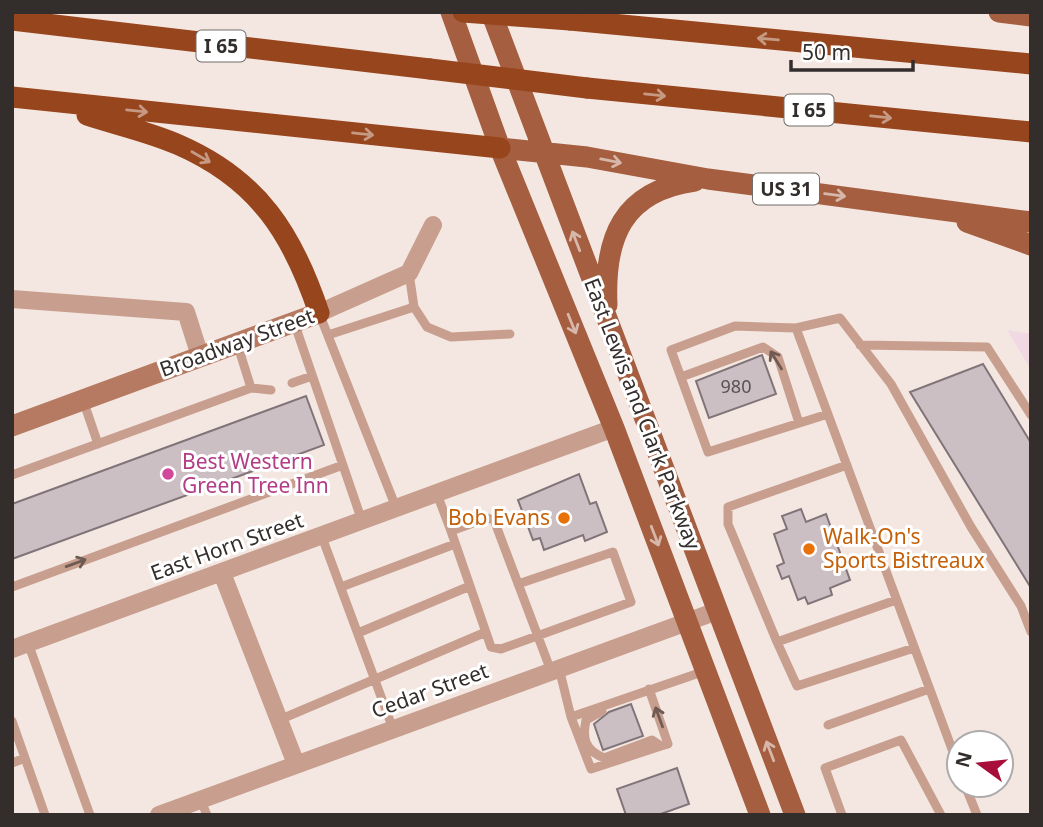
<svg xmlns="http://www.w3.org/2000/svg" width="1043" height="827" font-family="'Noto Sans',sans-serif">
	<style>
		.industrial { fill: #f1d9e3 }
		.building { fill: #ccbfc4; stroke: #807479; stroke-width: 2 }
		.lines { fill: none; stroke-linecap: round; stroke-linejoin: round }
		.lane { stroke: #c89f8e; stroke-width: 9 }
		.street { stroke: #c89f8e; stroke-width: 18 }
		.secondary { stroke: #b57a61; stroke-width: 21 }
		.primary { stroke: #a55e3f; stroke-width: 21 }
		.highway { stroke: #97451d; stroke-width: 21 }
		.highway-bridge { stroke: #97451d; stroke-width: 21 }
		.oneway { stroke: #c69983 }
		.oneway2 { stroke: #d6b7a9 }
		.oneway3 { stroke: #6f5b53 }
		.hotel-dot { fill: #d1479c; stroke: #fff; stroke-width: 2.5 }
		.food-dot { fill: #e8710a; stroke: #fff; stroke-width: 2.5 }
		.labels { text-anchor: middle; stroke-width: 6; stroke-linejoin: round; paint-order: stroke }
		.number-label { font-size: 18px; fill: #595252 }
		.shield { fill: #fff; stroke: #706d6b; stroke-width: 2 }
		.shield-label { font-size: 19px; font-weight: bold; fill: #332e2c }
		.street-label { font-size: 21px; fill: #332e2c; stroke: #fff }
		.hotel-label { font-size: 21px; fill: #b23c85; stroke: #fff; text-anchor: start }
		.food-label { font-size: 21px; fill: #c56008; stroke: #fff; text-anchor: end }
	</style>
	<rect width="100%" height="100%" fill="#f4e7e1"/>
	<path class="industrial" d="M1007 330 1031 334V370Z"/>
	<path class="building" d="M762 355 776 394 709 418 696 381Z
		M983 364 1031 443V588L910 392Z
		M306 396 324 445 12 559V504Z
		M579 474 590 504 596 502 607 532 585 541 583 535 544 550 540 538 533 540 518 500Z
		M801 509 806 522 826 514 850 580 830 588 832 595 808 604 805 597 798 600 789 576 782 579 777 566 784 563 774 534 787 529 782 516Z
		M631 704 643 736 603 750 594 724 609 712Z
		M677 768 689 804 658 815H626L617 789Z"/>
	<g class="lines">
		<path class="lane" d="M414 307 427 327 451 337 510 334
			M319 313 397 510
			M294 322 362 521
			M796 328 959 768
			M328 335 414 307 409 273
			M237 343 251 388
			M860 345 987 347 1031 415
			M681 377 763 347 778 357 799 423
			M292 383 312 376
			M83 400 98 444
			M828 414 708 452 671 350 735 326 796 328 840 318 891 384 971 527 1021 606 1031 632
			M847 465 728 507V524L777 642 896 600
			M12 475 251 388 271 390
			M437 494 451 531 487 518 494 520 551 671
			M451 531 491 647 501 649 631 602 613 552 518 584
			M322 537 393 729
			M12 587 343 465
			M341 587 455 544
			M358 633 470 586
			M777 642 797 686 914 648
			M28 643 90 815
			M559 668 571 717 705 671
			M602 711 586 720C582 739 585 750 604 758L652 740 661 746
			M571 717 591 769 661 746 668 744 649 689
			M279 720 486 632
			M12 721 45 815
			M828 725 929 689
			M12 763 25 758
			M965 785 977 815
			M200 799 207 815
			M842 815 825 768 901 740 941 815"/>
		<path class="street" d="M12 299 186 312 200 356
			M319 313 409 273 433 225
			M222 573 296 764
			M12 649 614 428
			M159 815 717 611"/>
		<path class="secondary" d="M12 426 319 313"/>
		<path class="primary" d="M451 12 500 148 614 428 760 815
			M491 12 795 815
			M999 12 1031 16
			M500 148 587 157 708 179 1031 222
			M967 222 1031 245
			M607 305C604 238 622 191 695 181"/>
		<path class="highway" d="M12 20 430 69
			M570 20 1031 64
			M587 88 1031 132
			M12 97 500 148
			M87 115C117 125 150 132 179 145 259 180 293 235 319 313"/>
		<path class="highway-bridge" d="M463 12 570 20
			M430 69 587 88"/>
	</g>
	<defs><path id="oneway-shaft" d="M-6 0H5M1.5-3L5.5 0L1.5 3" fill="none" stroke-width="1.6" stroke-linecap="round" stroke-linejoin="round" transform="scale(1.75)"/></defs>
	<g class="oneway">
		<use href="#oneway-shaft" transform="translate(768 39) rotate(-175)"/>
		<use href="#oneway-shaft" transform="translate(655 95) rotate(6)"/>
		<use href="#oneway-shaft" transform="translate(137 111) rotate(6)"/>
		<use href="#oneway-shaft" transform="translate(881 117) rotate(6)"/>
		<use href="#oneway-shaft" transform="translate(363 134) rotate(6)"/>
		<use href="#oneway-shaft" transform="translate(201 157) rotate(30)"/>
	</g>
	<g class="oneway2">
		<use href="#oneway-shaft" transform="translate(611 161) rotate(11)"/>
		<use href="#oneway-shaft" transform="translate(835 195) rotate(7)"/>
		<use href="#oneway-shaft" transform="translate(576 241) rotate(-111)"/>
		<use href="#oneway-shaft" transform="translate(572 324) rotate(68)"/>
		<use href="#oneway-shaft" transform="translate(655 536) rotate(69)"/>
		<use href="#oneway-shaft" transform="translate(770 751) rotate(-111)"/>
	</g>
	<g class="oneway3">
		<use href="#oneway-shaft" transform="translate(776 360) rotate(-122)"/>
		<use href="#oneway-shaft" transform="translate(76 563) rotate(-20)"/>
		<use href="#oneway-shaft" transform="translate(659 717) rotate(-110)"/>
	</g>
	<circle class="hotel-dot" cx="168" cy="474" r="7"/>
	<g class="food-dot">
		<circle cx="564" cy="518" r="7"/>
		<circle cx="809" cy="549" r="7"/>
	</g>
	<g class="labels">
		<g class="number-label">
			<text x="736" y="393">980</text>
		</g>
		<g class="shield">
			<rect x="196.5" y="30.5" width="49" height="31" rx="5"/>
			<rect x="784.5" y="94.5" width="49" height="31" rx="5"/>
			<rect x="753" y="173.5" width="66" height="31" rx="5"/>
		</g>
		<g class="shield-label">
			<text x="221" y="53">I 65</text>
			<text x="809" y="117">I 65</text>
			<text x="786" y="196">US 31</text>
		</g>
		<g class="street-label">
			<text transform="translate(237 343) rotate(-20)" y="7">Broadway Street</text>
			<text transform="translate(642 414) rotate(69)" y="7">East Lewis and Clark Parkway</text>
			<text transform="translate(227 547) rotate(-20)" y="7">East Horn Street</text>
			<text transform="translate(430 691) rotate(-20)" y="7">Cedar Street</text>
		</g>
		<g class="hotel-label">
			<text x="182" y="469">Best Western<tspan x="182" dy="24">Green Tree Inn</tspan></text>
		</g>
		<g class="food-label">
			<text x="550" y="525">Bob Evans</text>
			<text x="823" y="544" text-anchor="start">Walk-On's<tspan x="823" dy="24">Sports Bistreaux</tspan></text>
		</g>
	</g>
	<rect width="1043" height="827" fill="none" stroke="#332e2c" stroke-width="28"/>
	<g transform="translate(980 764) rotate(285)"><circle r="33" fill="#ffffff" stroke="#adabab" stroke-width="2"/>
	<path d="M0-5L12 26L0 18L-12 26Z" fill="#a70f3a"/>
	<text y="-10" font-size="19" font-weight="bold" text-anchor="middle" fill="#332e2c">N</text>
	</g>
	<path d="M791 60v10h122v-10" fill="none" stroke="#332e2c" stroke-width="3.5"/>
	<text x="802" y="60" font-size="21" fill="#332e2c" stroke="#ffffff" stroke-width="5" paint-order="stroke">50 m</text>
</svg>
